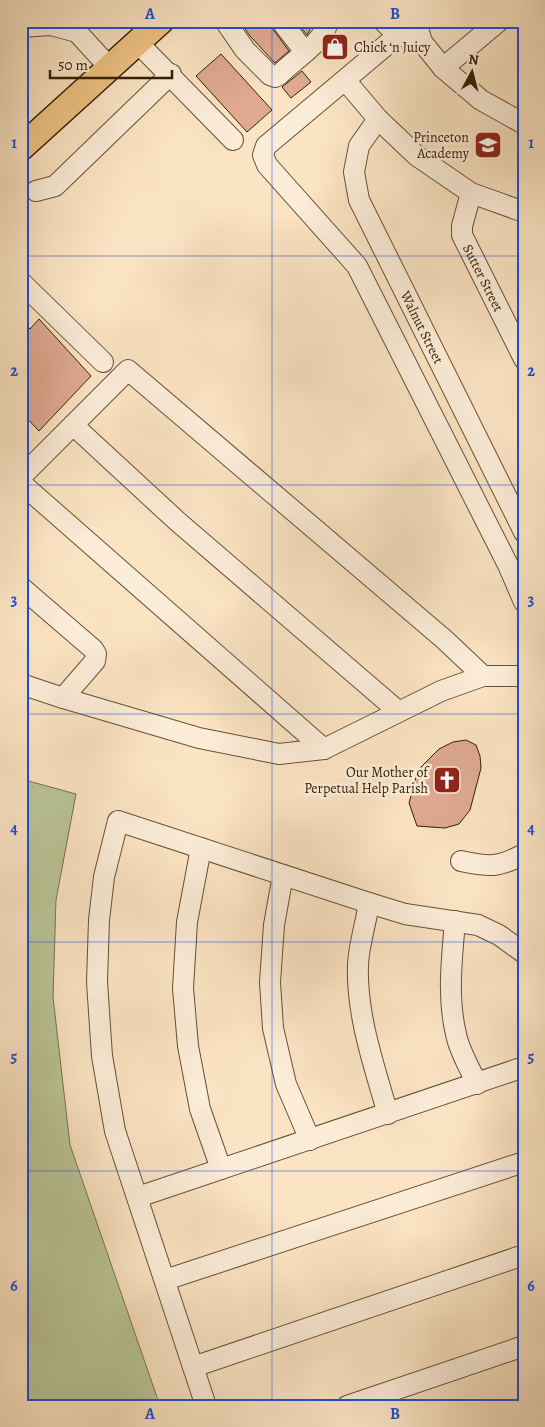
<svg xmlns="http://www.w3.org/2000/svg" width="545" height="1427" font-family="Alegreya,serif">
	<style>
		.green { fill: #bac597; stroke: #78724c }
		.building { fill: #dfa993; stroke: #352000 }
		.lines { fill: none; stroke-linecap: round; stroke-linejoin: round }
		.minor-casing { stroke: #665131; stroke-width: 22 }
		.major-casing { stroke: #352000; stroke-width: 28 }
		.minor { stroke: #fcedd9; stroke-width: 20 }
		.major { stroke: #eec282; stroke-width: 25 }
		.grid { fill: none; stroke: #1d4ed8; stroke-width: 1; stroke-opacity: 0.55 }
		.labels { text-anchor: middle; stroke-width: 5; stroke-linejoin: round; paint-order: stroke }
		.poi-label { font-size: 14px; fill: #352000; stroke: #fcedd9; text-anchor: end }
		.street-label { font-size: 14px; fill: #352000; stroke: #fcedd9 }
		.neatline { fill: none; stroke: #1d4ed8; stroke-width: 2 }
		.grid-label { font-size: 16px; text-anchor: middle; font-weight: bold; fill: #1d4ed8 }
	</style>
	<rect width="100%" height="100%" fill="#fbe4c4"/>
	<filter id="stains"><feTurbulence type="fractalNoise" baseFrequency=".004" numOctaves="4"/><feColorMatrix values="0 0 0 0 .2 0 0 0 0 .09 0 0 0 0 .02 0 0 0 .5 -.17"/></filter>
	<radialGradient id="worn" r=".72"><stop offset=".6" stop-color="#630" stop-opacity="0"/><stop offset="1" stop-color="#630" stop-opacity=".3"/></radialGradient>
	<path class="green" d="M21 779 76 794 56 900 53 997 70 1145 160 1406H21Z"/>
	<path class="building" d="M240 21H269L272 28 289 51 275 63 250 36Z
		M296 21H315L307 35Z
		M221 54 272 110 247 132 196 76Z
		M302 71 311 82 291 98 282 87Z
		M21 319 30 329 39 319 91 376 39 431 21 412Z
		M466 740 476 745 480 756 481 768 470 810 459 824 445 828 417 826 409 803 418 770 439 749 453 742Z"/>
	<g class="lines">
		<g class="minor-casing">
			<g id="minor">
				<path d="M225 21 245 50 270 75 275 77 279 75C293 60 325 42 328 21"/>
				<path d="M281 21 305 52"/>
				<path d="M383 21 398 35 411 38"/>
				<path d="M415 21 266 146 263 155 267 165 357 266 508 565 524 602"/>
				<path d="M416 21 422 42 443 68 481 100 524 124"/>
				<path d="M21 27 51 25 77 32 109 67"/>
				<path d="M137 42 233 140"/>
				<path d="M443 68 499 21"/>
				<path d="M345 80 378 119 417 156 471 193 524 212"/>
				<path id="s1" d="M378 119 359 146 354 172 359 200 524 532"/>
				<path d="M36 191 55 186 171 74"/>
				<path id="s2" d="M471 193 462 226V235L524 359"/>
				<path d="M21 282 103 362"/>
				<path d="M73 425 177 521 398 711"/>
				<path d="M21 477 128 370 445 640 483 676"/>
				<path d="M21 483 324 749"/>
				<path d="M21 587 93 649 96 654 95 661 63 698"/>
				<path d="M21 684 63 698 199 738 279 754 324 749 441 691 483 676H524"/>
				<path d="M201 848 187 922 183 988 188 1046 200 1109 221 1169"/>
				<path d="M461 861C489 867 498 868 524 854"/>
				<path d="M283 875 274 925 270 982 273 1028 286 1084 310 1140"/>
				<path d="M369 903C366 923 359 944 358 964 356 1014 374 1066 388 1114"/>
				<path d="M455 921C452 958 447 997 456 1034 459 1051 470 1068 477 1084"/>
				<path d="M138 1197 524 1067"/>
				<path d="M165 1280 524 1162"/>
				<path d="M193 1367 524 1255"/>
				<path d="M206 1406 115 1131 102 1056 97 982 99 920 104 877 118 821 369 903 405 914 478 925 499 935 524 953"/>
				<path d="M347 1406 524 1346"/>
			</g>
		</g>
		<g class="major-casing">
			<path id="major" d="M21 148 161 21"/>
		</g>
		<use href="#minor" class="minor"/>
		<use href="#major" class="major"/>
	</g>
	<path class="grid" d="M272 21V1406M21 256H524M21 485H524M21 714H524M21 942H524M21 1171H524"/>
	<defs>
		<g id="shop-square" transform="scale(1.4375)"><rect x="-9" y="-9" width="18" height="18" rx="4" fill="#8f2418" stroke="#fcedd9"/><path d="M-5-2.5h2.3a2.7 3.5 0 0 1 5.4 0H5L5.5 6h-11ZM-1.5-2.5h3a1.5 2.3 0 0 0-3 0Z" fill="#fff"/></g>
		<g id="school-square" transform="scale(1.4375)"><rect x="-9" y="-9" width="18" height="18" rx="4" fill="#8f2418" stroke="#fcedd9"/><path d="M0-5L7-2L0 1L-7-2ZM-4 1L0 2.5L4 1V4Q0 6-4 4Z" fill="#fff"/></g>
		<g id="church-square" transform="scale(1.4375)"><rect x="-9" y="-9" width="18" height="18" rx="4" fill="#8f2418" stroke="#fcedd9"/><path d="M-1.2-6h2.4v3.5h3.3v2.4h-3.3V6h-2.4V-.1h-3.3v-2.4h3.3Z" fill="#fff"/></g>
	</defs>
	<g fill-rule="evenodd">
		<use href="#shop-square" x="335" y="47"/>
		<use href="#school-square" x="488" y="145"/>
		<use href="#church-square" x="447" y="780"/>
	</g>
	<g class="labels">
		<g class="poi-label">
			<text x="354" y="52" text-anchor="start">Chick ‘n Juicy</text>
			<text x="469" y="142">Princeton<tspan x="469" dy="16">Academy</tspan></text>
			<text x="428" y="777">Our Mother of<tspan x="428" dy="16">Perpetual Help Parish</tspan></text>
		</g>
		<g class="street-label">
			<text dy="5" stroke="none"><textPath href="#s2" startOffset="91">Sutter Street</textPath></text>
			<text dy="5" stroke="none"><textPath href="#s1" startOffset="230">Walnut Street</textPath></text>
		</g>
	</g>
	<rect width="545" height="1427" fill="none" stroke="#fbe4c4" stroke-width="55"/>
	<g transform="translate(472 72) rotate(7)" stroke="#fcedd9" stroke-width="4" paint-order="stroke">
	<path d="M0-4L9 19L0 12L-9 19Z" fill="#352000"/>
	<text y="-8" font-size="14" font-weight="bold" text-anchor="middle" fill="#352000">N</text>
	</g>
	<path d="M50 70v8h122v-8" fill="none" stroke="#352000" stroke-width="2.5"/>
	<text x="58" y="70" font-size="15" fill="#352000" stroke="#fcedd9" stroke-width="4" paint-order="stroke">50 m</text>
	<rect x="28" y="28" width="490" height="1372" class="neatline"/>
	<g class="grid-label">
		<text x="150" y="19">A</text>
		<text x="395" y="19">B</text>
		<text x="14" y="148">1</text>
		<text x="531" y="148">1</text>
		<text x="14" y="376">2</text>
		<text x="531" y="376">2</text>
		<text x="14" y="605">3</text>
		<text x="531" y="605">3</text>
		<text x="14" y="834">4</text>
		<text x="531" y="834">4</text>
		<text x="14" y="1062">5</text>
		<text x="531" y="1062">5</text>
		<text x="14" y="1291">6</text>
		<text x="531" y="1291">6</text>
		<text x="150" y="1419">A</text>
		<text x="395" y="1419">B</text>
	</g>
	<rect width="100%" height="100%" filter="url(#stains)"/>
	<rect width="100%" height="100%" fill="url(#worn)"/>
</svg>
